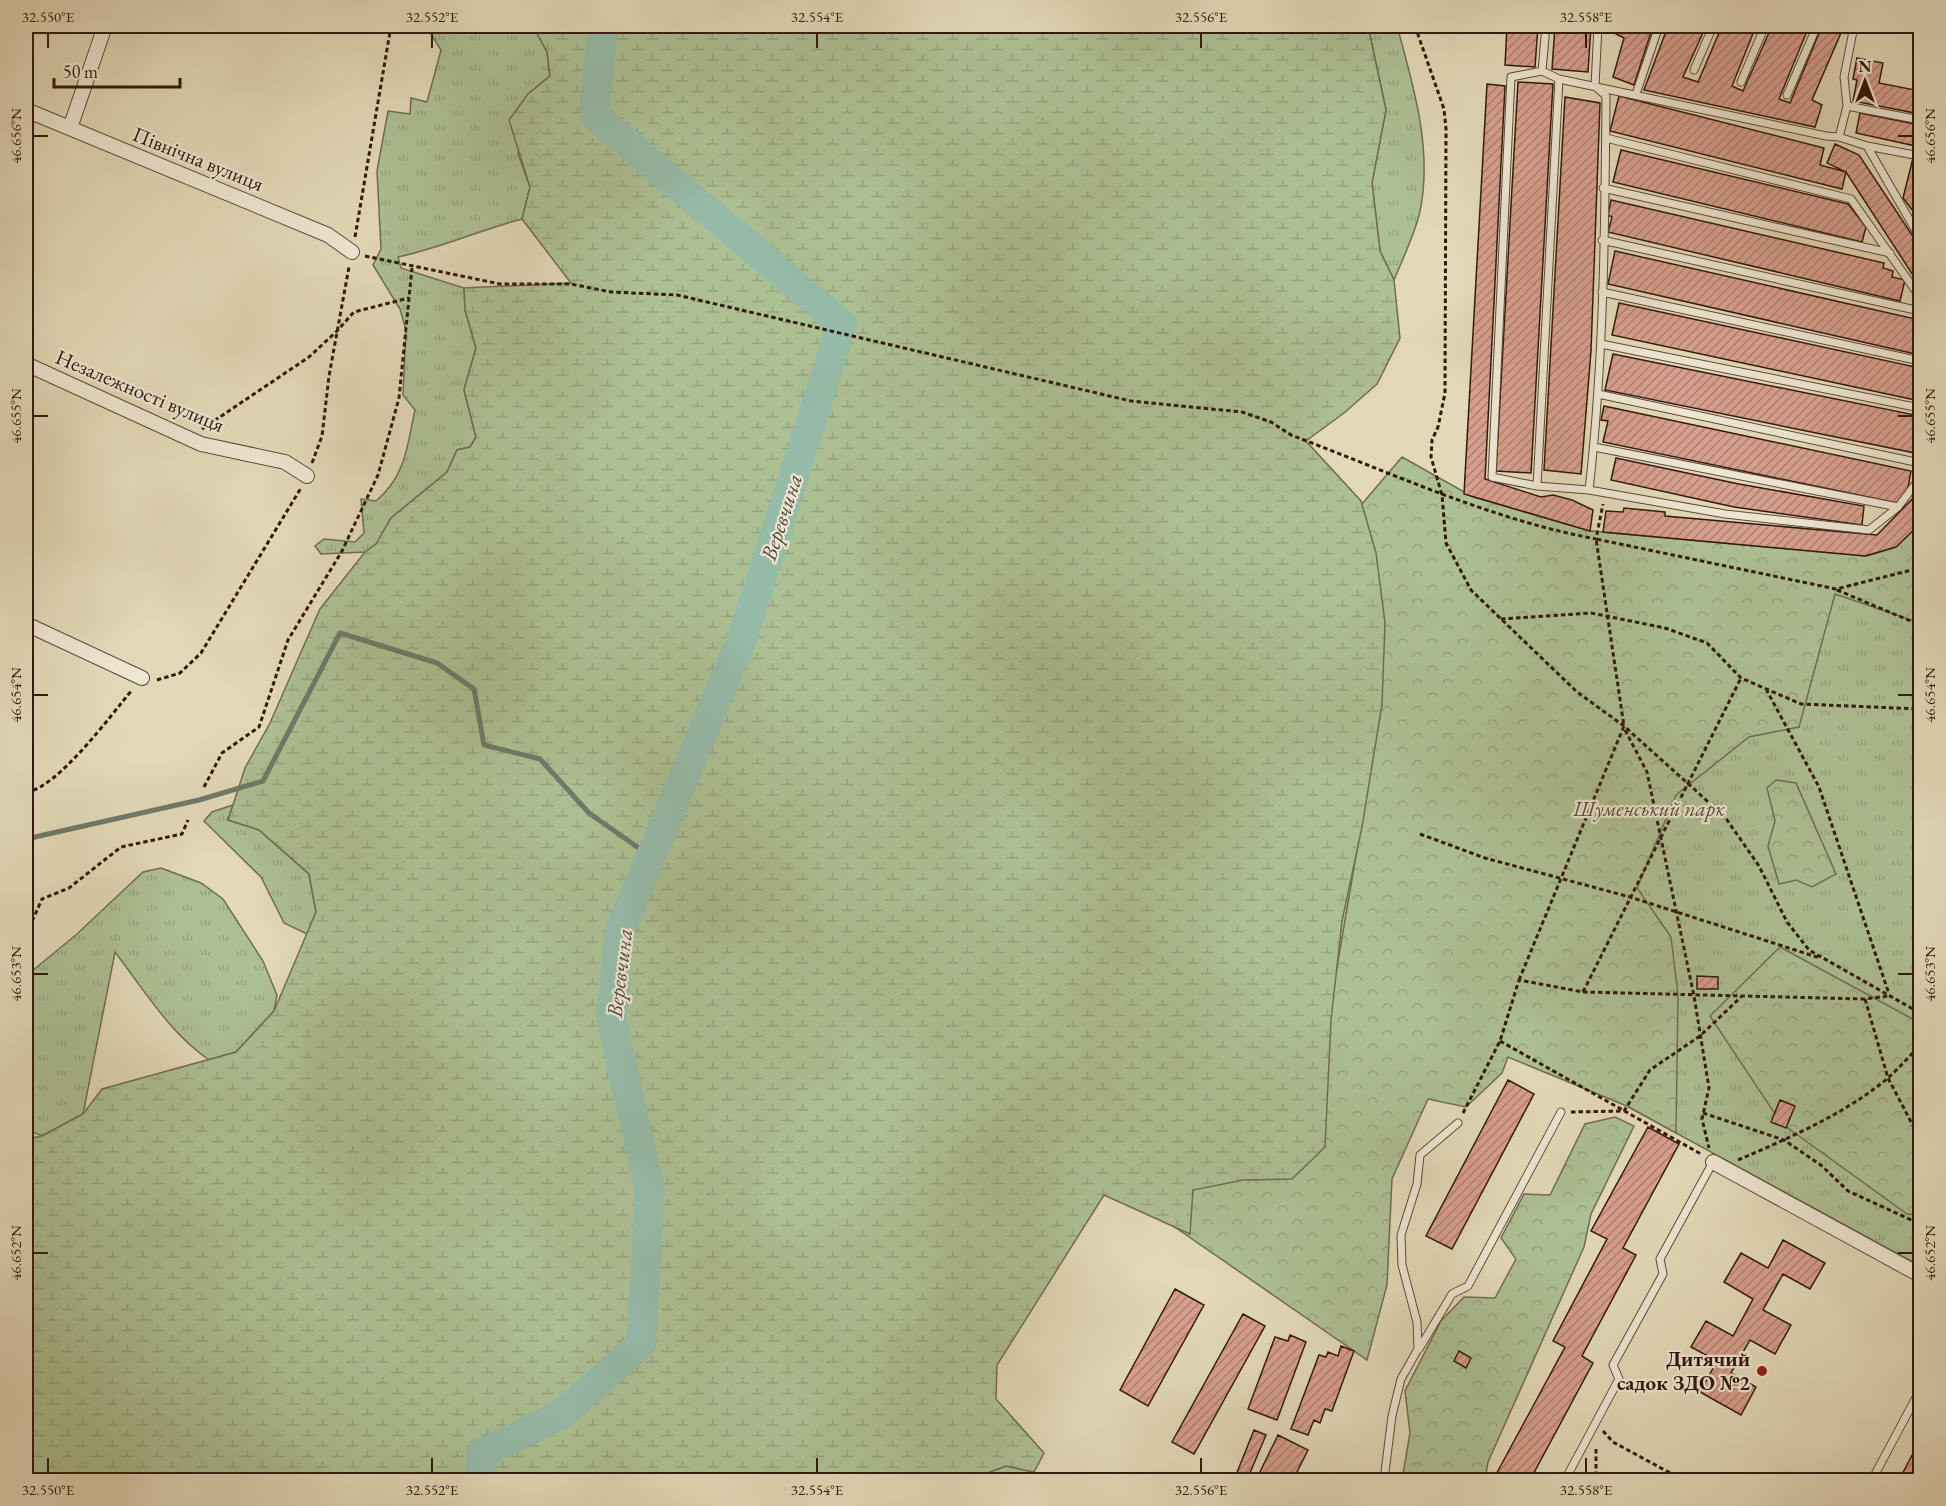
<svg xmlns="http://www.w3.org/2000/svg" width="1946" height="1506" font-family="'EB Garamond',serif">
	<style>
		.grass { fill: url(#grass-tufts); stroke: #706c52; stroke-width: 1.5 }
		.forest { fill: url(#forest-crowns); stroke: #706c52; stroke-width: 1.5 }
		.wetland { fill: url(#wetland-marsh); stroke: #706c52; stroke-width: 1.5 }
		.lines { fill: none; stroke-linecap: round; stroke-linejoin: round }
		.stream { stroke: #6e7a6b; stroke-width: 5 }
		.river { stroke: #96bba9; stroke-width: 30 }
		.building { fill: url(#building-hatch); stroke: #32190f; stroke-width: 1.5 }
		.lane-casing { stroke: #5e4939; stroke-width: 9 }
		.street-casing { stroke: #5e4939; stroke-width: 16 }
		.path { stroke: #32190f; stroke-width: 3; stroke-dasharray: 4.5 3; stroke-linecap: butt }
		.lane { stroke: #ede6d1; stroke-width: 7 }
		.street { stroke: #ede6d1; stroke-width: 14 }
		.ticks { fill: none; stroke: #32190f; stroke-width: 2 }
		.poi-dot { fill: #8f2418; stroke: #ede6d1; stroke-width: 2 }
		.labels { text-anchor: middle; stroke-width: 4.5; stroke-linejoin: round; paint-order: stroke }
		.street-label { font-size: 21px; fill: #32190f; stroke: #ede6d1 }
		.park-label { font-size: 21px; font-style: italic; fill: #574b37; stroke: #ede6d1 }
		.poi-label { font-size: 21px; font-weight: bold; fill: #32190f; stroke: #ede6d1; text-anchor: end }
		.water-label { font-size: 22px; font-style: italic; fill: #504a3d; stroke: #ede6d1 }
		.neatline { fill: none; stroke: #32190f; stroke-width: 2 }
		.ticks-label { font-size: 15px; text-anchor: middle; fill: #32190f }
	</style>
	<defs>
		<pattern id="grass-tufts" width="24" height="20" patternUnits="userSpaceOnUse" patternTransform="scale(1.5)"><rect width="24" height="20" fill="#adc094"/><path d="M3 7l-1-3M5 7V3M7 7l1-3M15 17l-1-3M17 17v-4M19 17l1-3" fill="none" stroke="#95a47e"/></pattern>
		<pattern id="forest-crowns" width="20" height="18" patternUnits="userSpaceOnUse" patternTransform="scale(1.5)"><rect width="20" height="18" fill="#adc094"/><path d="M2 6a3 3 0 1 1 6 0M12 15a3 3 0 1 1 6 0" fill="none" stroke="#95a47e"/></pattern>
		<pattern id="wetland-marsh" width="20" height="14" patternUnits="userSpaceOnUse" patternTransform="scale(1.5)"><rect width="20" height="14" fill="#adc094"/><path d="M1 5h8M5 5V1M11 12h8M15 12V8" fill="none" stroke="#95a47e"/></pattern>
		<pattern id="building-hatch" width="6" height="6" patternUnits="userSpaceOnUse" patternTransform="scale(1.5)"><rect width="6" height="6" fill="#d79f8e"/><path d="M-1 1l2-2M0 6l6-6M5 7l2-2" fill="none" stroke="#af8172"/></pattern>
	</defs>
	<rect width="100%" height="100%" fill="#e3d9b8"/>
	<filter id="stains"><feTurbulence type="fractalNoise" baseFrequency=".00333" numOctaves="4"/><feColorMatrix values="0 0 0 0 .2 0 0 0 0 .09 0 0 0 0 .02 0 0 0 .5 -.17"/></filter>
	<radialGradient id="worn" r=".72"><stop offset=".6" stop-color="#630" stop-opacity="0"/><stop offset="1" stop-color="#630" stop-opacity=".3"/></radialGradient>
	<path class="grass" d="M426 26H533L547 52 550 76 528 94 518 154 530 187 522 219C480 230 441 248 398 257L401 268 464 288 465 310 476 348 464 390 476 437 470 447 457 450 447 472 391 518 376 544 365 552 321 554 315 546 324 539 355 542 364 533 361 499 376 501C406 476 407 446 415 410L403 395 406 330 400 309 373 265 381 249 377 171 388 111 410 114 411 98 427 102 441 50Z
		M1368 26H1397C1413 84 1433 150 1420 211 1415 234 1403 258 1394 280L1380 251 1372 182 1386 110Z
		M1410 478 1590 531 1865 556 1896 547 1920 524V1266L1509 1042 1269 976Z
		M233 805 228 820 259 830 309 874 316 912 307 934 284 923 261 877 204 821 212 812Z
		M161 868 201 883 223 899 263 961 277 995 274 1011 236 1052 209 1060C169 1032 144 990 115 952L83 1114 42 1136 26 1129V976L77 934 143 872Z"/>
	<path class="forest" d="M1402 457 1473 497 1590 531 1867 556 1893 548 1920 524V623L1835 594 1799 727 1749 737 1676 795 1637 888 1671 937 1678 995 1676 1133 1629 1107 1508 1057 1502 1073 1466 1107 1428 1099 1392 1179 1387 1285 1367 1360 1169 1223 1225 1073 1336 973 1382 704 1362 504Z
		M1776 780 1796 783 1836 874 1812 887 1796 880 1779 884 1768 846 1775 821 1767 788Z
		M1780 947 1920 1023V1215L1907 1214 1781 1123 1710 1016Z
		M1615 1117 1634 1126 1591 1214 1584 1247 1488 1462 1485 1480H1402L1410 1433 1405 1391 1441 1321 1464 1297 1495 1298 1516 1259 1501 1238 1524 1194 1550 1195 1585 1124Z
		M1006 1466 1034 1472 1049 1480H968Z"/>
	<path class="wetland" d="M533 26H1368L1386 110 1372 183 1380 251 1394 280 1400 338 1377 384 1344 413 1306 441 1361 501 1376 553 1385 623 1382 704 1362 827 1342 921 1331 1020 1325 1147 1292 1179 1243 1180 1193 1190 1190 1234 1104 1195 997 1365 996 1399 1044 1453 1034 1472 1006 1466 968 1480H26V1139L42 1136 83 1114 102 1089 236 1052 274 1011 316 912 309 874 259 830 228 820 245 768 270 723 320 609 365 552 376 544 391 518 447 472 457 450 470 447 476 437 464 390 476 348 465 310 464 288 571 283 522 219 530 187 509 120 528 94 550 76 547 52Z"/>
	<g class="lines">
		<path class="stream" d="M26 839 199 800 263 781 340 633 437 663 474 689 484 745 540 759 589 813 650 856"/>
		<path class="river" d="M603 26 594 115 842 324
			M479 1480 482 1453 562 1414 641 1344 650 1190 611 1018 619 933 743 636 837 340"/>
	</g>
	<path class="building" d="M1507 26H1538L1535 67 1505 65Z
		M1555 26H1591L1588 72 1552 69Z
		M1612 26H1653L1634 85 1613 77 1624 38 1610 31Z
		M1668 26H1706L1683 77 1698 82 1722 26H1756L1732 86 1743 91 1772 26H1809L1779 99 1790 103 1822 26H1844L1812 100 1822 105 1815 127 1644 90Z
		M1857 58 1883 63 1879 83 1920 91V114L1853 101 1857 80 1853 79Z
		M1518 82 1553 84 1531 473 1496 471Z
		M1487 84 1505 86 1485 479 1541 497 1553 495 1572 500 1593 510 1590 531 1464 494Z
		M1619 96 1824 148 1820 165 1846 172 1842 189 1610 131Z
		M1565 97 1600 103 1591 351 1581 474 1544 470Z
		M1860 113 1920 125V147L1856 133Z
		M1835 144 1859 155 1920 247V286L1846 172 1827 163Z
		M1621 150 1848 204 1866 227 1862 242 1613 182Z
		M1913 158 1920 160V220L1903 198Z
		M1611 200 1884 263 1883 268 1893 271 1892 277 1905 280 1900 301 1608 232 1612 217 1608 215Z
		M1615 251 1920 320V355L1608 284Z
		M1619 303 1920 368V401L1612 335Z
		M1613 354 1920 416V454L1605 390Z
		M1604 406 1911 471 1907 493 1897 503 1603 442 1608 421 1601 420Z
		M1616 458 1739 484 1864 506 1862 525 1734 507 1611 480Z
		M1920 491V524L1896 547 1865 556 1603 532 1606 511 1623 512 1624 508 1665 512V516L1877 535Z
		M1697 976 1718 977V989H1697Z
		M1508 1080 1534 1094 1452 1249 1426 1236Z
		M1780 1100 1795 1106 1786 1128 1771 1122Z
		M1648 1127 1679 1144 1623 1248 1636 1255 1582 1356 1593 1363 1530 1480H1493L1565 1347 1553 1341 1607 1239 1591 1231Z
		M1783 1240 1825 1263 1810 1289 1783 1274 1763 1310 1791 1325 1775 1354 1750 1340 1731 1373 1756 1387 1741 1415 1700 1392 1717 1361 1691 1347 1706 1321 1733 1336 1753 1299 1724 1282 1741 1253 1768 1268Z
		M1175 1289 1204 1305 1148 1406 1120 1390Z
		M1243 1314 1265 1326 1194 1454 1172 1442Z
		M1290 1335 1306 1342 1277 1420 1248 1409 1275 1337 1288 1341Z
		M1341 1346 1354 1351 1332 1411 1325 1409 1320 1423 1314 1420 1308 1435 1291 1429 1319 1355 1326 1357 1328 1352 1338 1356Z
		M1459 1351 1471 1358 1466 1368 1454 1361Z
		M1254 1430 1266 1435 1247 1480H1234Z
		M1278 1435 1308 1450 1293 1480H1262L1257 1478Z
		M1920 1440V1480H1899Z"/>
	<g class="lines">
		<g class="lane-casing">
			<path id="lane" d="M1854 26 1844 77 1847 106 1839 137 1867 146 1920 156
				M1694 70 1713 26
				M1542 71 1546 26
				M1741 82 1765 26
				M1636 94 1659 26
				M1787 95 1817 26
				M1847 106 1920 120
				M1839 137 1826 136 1559 79 1542 71 1511 77 1492 477 1537 486 1589 490 1725 514 1869 530 1898 507 1920 478
				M1606 138 1851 199 1920 297
				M1867 146 1920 238
				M1603 188 1890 253
				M1602 240 1920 311
				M1602 292 1920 361
				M1601 344 1920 408
				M1598 394 1920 463
				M1594 447 1898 507
				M1537 486 1559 79
				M1589 490C1604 359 1605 227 1606 96L1595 86 1598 26
				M1419 1349 1452 1294 1468 1286 1561 1112
				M1384 1480 1392 1416 1401 1379 1418 1349 1417 1322 1402 1265 1401 1235 1417 1184 1420 1155 1458 1123
				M1565 1480 1619 1379 1613 1365 1663 1274 1660 1259 1713 1162
				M1872 1480 1920 1390"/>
		</g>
		<g class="street-casing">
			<path id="street" d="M26 110 328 235 352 252
				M70 128 105 26
				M26 364 201 444 285 462 307 476
				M26 624 142 678
				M1713 1162 1920 1275"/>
		</g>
		<path class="path" d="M1415 26 1444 109 1446 129 1445 393 1438 427 1432 440 1431 457 1442 495 1446 543 1471 590 1577 692 1624 726 1725 817 1759 866 1787 922 1809 950 1920 1013
			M355 237 391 26
			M365 256 500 284H571L611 292 677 295 1131 401 1242 412 1271 422 1291 435C1392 473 1489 519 1596 539L1603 504
			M202 429 309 357 337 331 354 312 409 298
			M312 463 322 436 329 376 349 267
			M1837 590 1920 625
			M1501 619 1591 613 1665 628 1707 643 1741 678 1801 704 1920 709
			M157 680 180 673 201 653 301 488
			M1766 689 1819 787 1889 994
			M1625 730 1647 772 1694 996 1709 1088 1702 1119 1709 1148
			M204 787 222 753 259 727 288 640 342 551 378 475 399 398 412 268
			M26 792C57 789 111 715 132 690
			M1420 834 1485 858 1630 897 1820 958
			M26 935 42 899 69 888 121 847 182 834 188 820
			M1519 980 1624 726 1596 539 1836 589 1920 568
			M1583 992 1865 999 1888 996
			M1865 999 1888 1078 1920 1139
			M1500 1041 1701 1154
			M1571 1112 1624 1111 1650 1070 1700 1036 1741 997
			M1463 1113 1500 1041 1519 980 1583 992 1741 678
			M1703 1113 1784 1140 1822 1166 1848 1191 1920 1224
			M1738 1160C1789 1138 1845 1114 1888 1078 1899 1068 1910 1056 1920 1045
			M1603 1431 1613 1442 1683 1480
			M1596 1449V1480"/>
		<use href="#lane" class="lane"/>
		<use href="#street" class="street"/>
	</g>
	<path class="ticks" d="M48 33V48M432 33V48M817 33V48M1201 33V48M1586 33V48M33 136H48M1898 136H1913M33 416H48M1898 416H1913M33 695H48M1898 695H1913M33 974H48M1898 974H1913M33 1253H48M1898 1253H1913M48 1458V1473M432 1458V1473M817 1458V1473M1201 1458V1473M1586 1458V1473"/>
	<circle class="poi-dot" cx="1762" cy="1371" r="6"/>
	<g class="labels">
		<g class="street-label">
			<text transform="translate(198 159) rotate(22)" y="7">Північна вулиця</text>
			<text transform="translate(140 391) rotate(23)" y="7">Незалежності вулиця</text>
		</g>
		<g class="park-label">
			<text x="1649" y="816">Шуменський парк</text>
		</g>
		<g class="poi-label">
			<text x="1750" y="1366">Дитячий<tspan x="1750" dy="24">садок ЗДО №2</tspan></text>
		</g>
		<g class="water-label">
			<text transform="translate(781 517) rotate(-72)" y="8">Веревчина</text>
			<text transform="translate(619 973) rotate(-83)" y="8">Веревчина</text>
		</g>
	</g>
	<rect width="1946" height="1506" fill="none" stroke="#e3d9b8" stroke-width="66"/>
	<g transform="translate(1865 81)" stroke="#ede6d1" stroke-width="4.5" paint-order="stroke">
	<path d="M0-4.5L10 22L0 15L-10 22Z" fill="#32190f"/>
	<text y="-9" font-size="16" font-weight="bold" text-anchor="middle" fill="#32190f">N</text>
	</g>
	<path d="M54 78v9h126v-9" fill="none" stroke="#32190f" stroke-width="3"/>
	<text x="63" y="78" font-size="18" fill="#32190f" stroke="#ede6d1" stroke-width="4.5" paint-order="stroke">50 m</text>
	<rect x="33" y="33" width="1880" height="1440" class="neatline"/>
	<g class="ticks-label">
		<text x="48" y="22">32.550°E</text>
		<text x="432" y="22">32.552°E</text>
		<text x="817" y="22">32.554°E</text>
		<text x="1201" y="22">32.556°E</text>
		<text x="1586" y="22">32.558°E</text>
		<text transform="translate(16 136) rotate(-90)" y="5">46.656°N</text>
		<text transform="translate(1930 136) rotate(-90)" y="5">46.656°N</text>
		<text transform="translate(16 416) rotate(-90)" y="5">46.655°N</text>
		<text transform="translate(1930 416) rotate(-90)" y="5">46.655°N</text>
		<text transform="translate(16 695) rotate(-90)" y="5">46.654°N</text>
		<text transform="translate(1930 695) rotate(-90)" y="5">46.654°N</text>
		<text transform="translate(16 974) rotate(-90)" y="5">46.653°N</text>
		<text transform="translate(1930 974) rotate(-90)" y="5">46.653°N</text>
		<text transform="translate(16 1253) rotate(-90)" y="5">46.652°N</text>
		<text transform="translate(1930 1253) rotate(-90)" y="5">46.652°N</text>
		<text x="48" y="1495">32.550°E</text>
		<text x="432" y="1495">32.552°E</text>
		<text x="817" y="1495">32.554°E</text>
		<text x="1201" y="1495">32.556°E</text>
		<text x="1586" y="1495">32.558°E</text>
	</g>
	<rect width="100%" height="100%" filter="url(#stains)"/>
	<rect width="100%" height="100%" fill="url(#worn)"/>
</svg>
